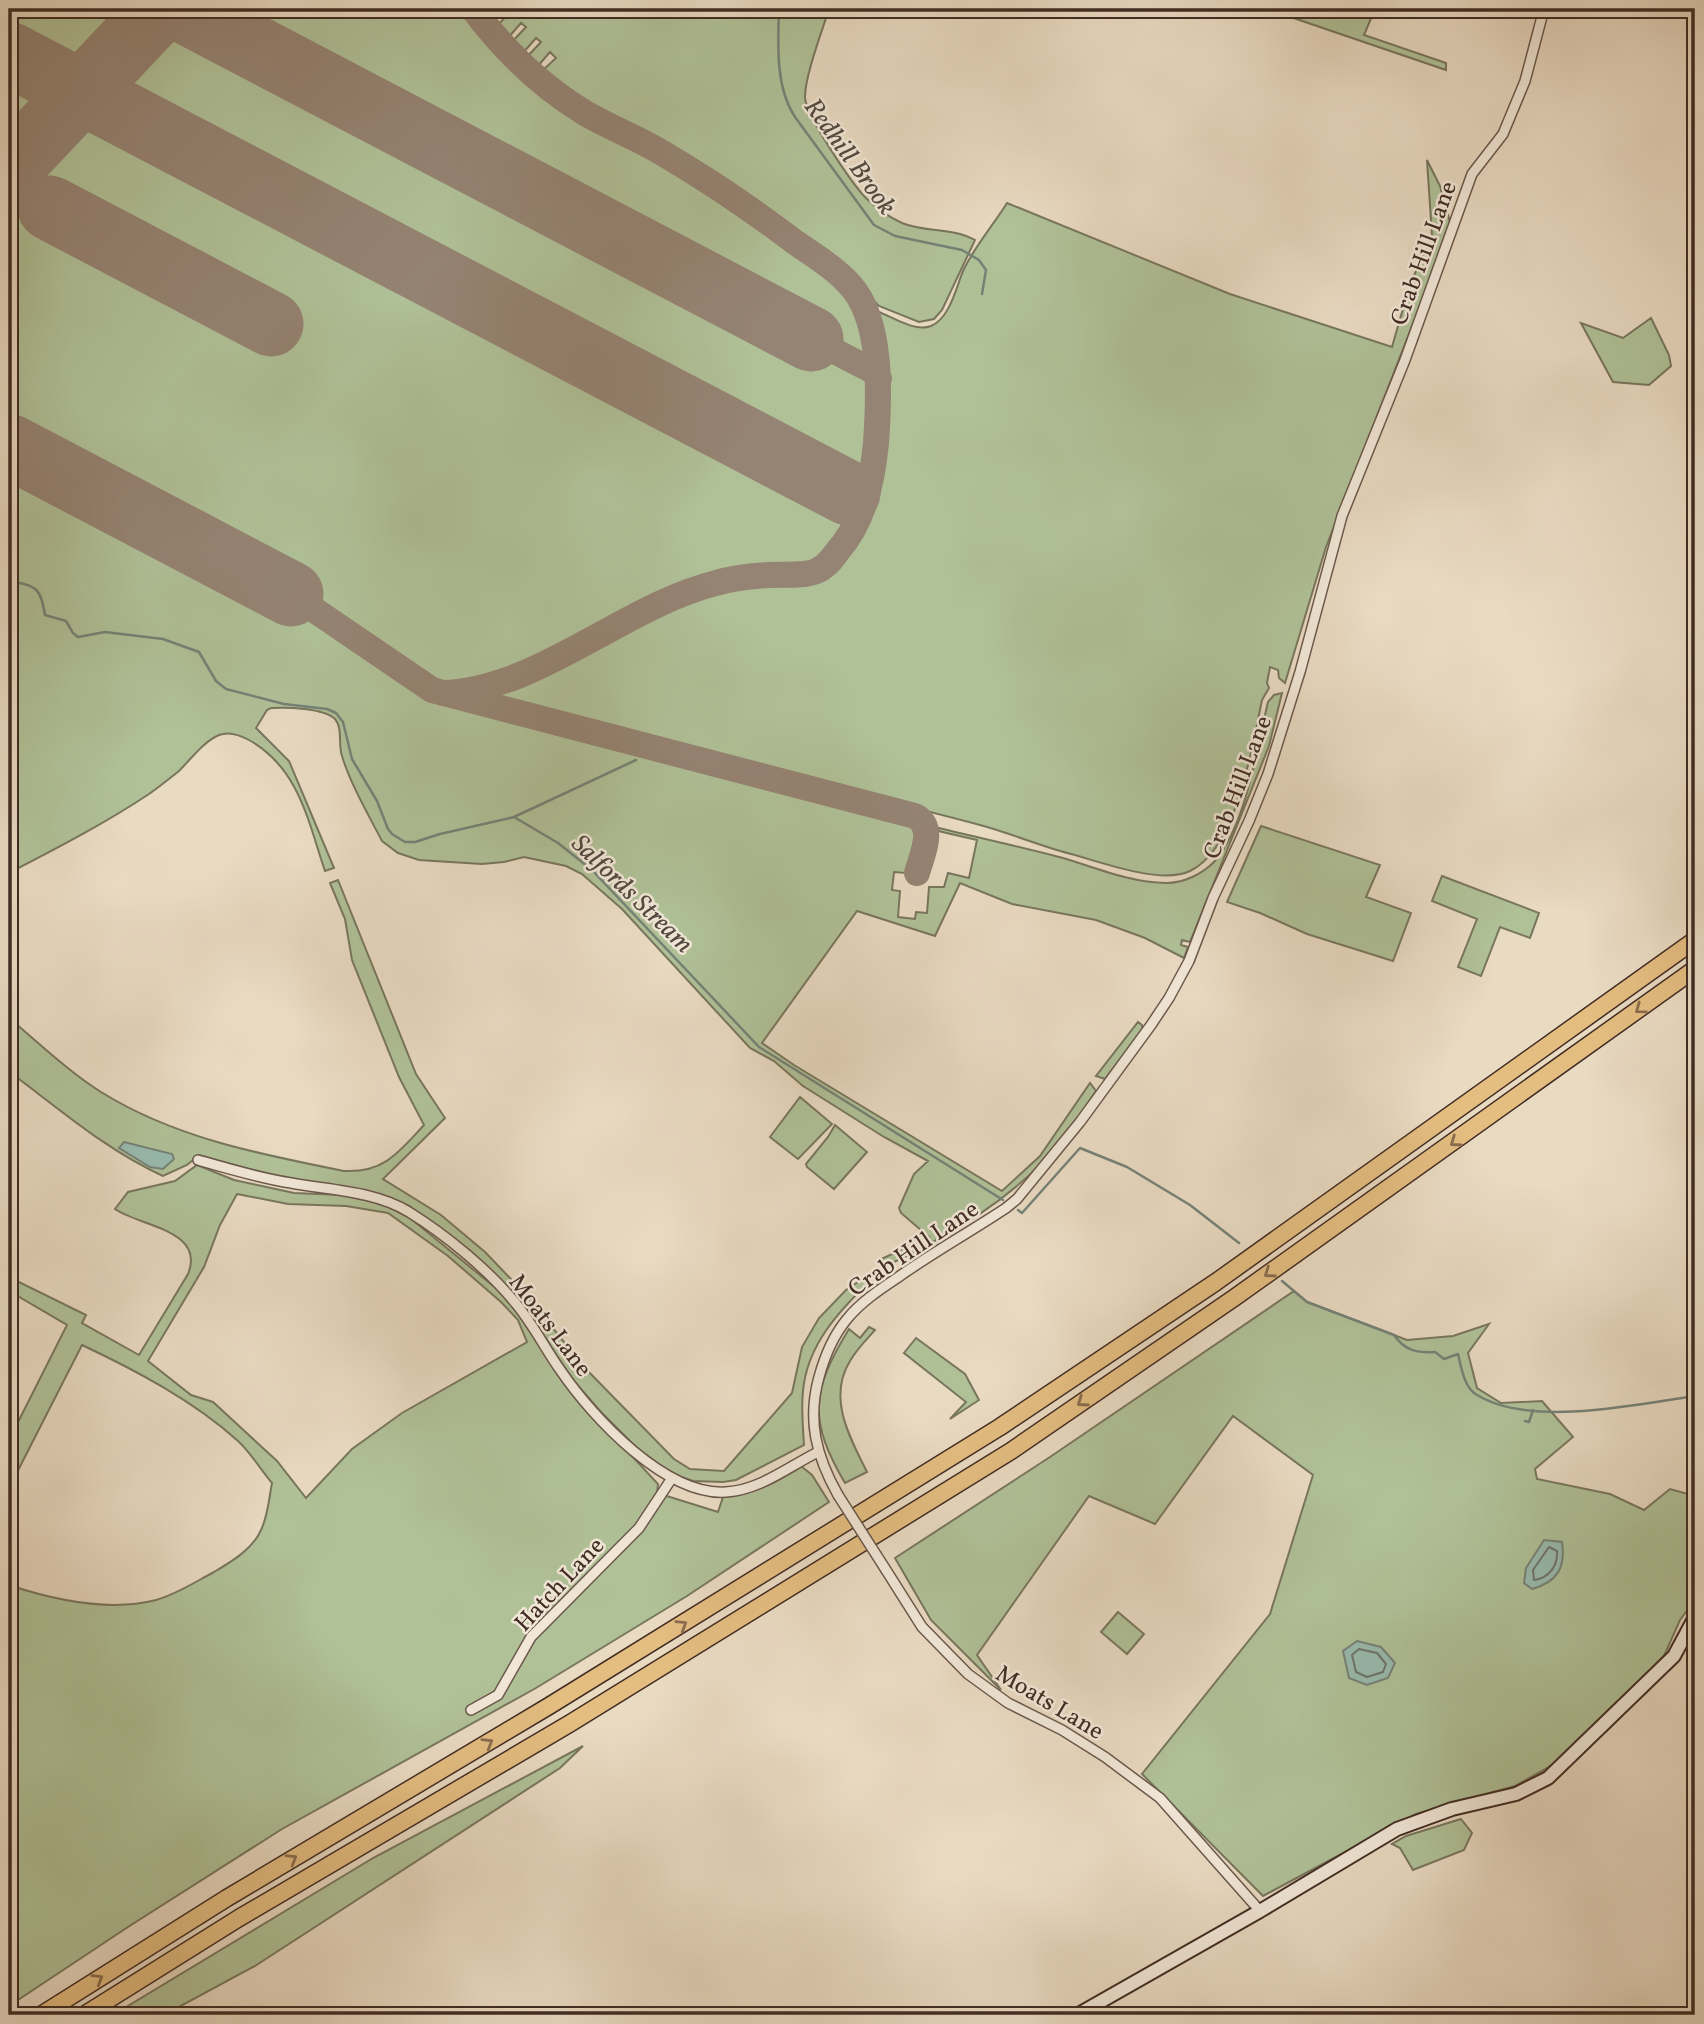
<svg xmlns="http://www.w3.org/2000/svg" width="1704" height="2024" font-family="Vollkorn,serif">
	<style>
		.green { fill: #b0c198; stroke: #78765e; stroke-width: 2; fill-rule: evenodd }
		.water { fill: #98bbaf; stroke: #758277; stroke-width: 2 }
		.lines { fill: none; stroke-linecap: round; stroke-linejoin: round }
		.shore { stroke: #6c746a; stroke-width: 2 }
		.stream { stroke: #758277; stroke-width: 2.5 }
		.taxiway { stroke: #958373; stroke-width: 26 }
		.runway { stroke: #958373; stroke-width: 65 }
		.street-casing { stroke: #6b584c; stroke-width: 12 }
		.secondary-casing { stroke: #412c24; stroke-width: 16 }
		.highway-casing { stroke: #412c24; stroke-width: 19 }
		.street { stroke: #f1e7d7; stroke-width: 9 }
		.secondary { stroke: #f1e7d7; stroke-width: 12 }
		.highway { stroke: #e4bd81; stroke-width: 16 }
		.street-bridge-casing { stroke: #6b584c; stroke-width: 12; stroke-linecap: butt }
		.street-bridge { stroke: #f1e7d7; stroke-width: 9 }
		.oneway { stroke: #8a6d4e }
		.labels { text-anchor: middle; stroke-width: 5; stroke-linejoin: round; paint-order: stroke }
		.street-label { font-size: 24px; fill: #412c24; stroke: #f1e7d7 }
		.water-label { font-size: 26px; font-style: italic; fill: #524940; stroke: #f1e7d7 }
	</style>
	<rect width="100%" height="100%" fill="#e9dac2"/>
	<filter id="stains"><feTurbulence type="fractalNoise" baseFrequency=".00286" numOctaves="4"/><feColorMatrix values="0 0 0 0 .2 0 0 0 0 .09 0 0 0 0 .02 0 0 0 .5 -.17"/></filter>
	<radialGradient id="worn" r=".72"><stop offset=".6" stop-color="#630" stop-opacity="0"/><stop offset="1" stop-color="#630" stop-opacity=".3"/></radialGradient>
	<path class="green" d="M9 9H465L502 53 564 108 659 159 704 187 794 248 852 296 861 318 872 377 871 429 866 465 860 495 852 517 832 547 815 565C786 573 754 564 725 573 701 580 676 588 654 598 608 620 475 708 428 681L343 622 304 591 9 435Z
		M505 9H829C822 31 805 76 805 97 805 115 853 185 866 198 876 208 889 217 902 223 926 233 952 227 975 240L942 310 934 319 919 322 879 306 849 276 775 219 676 154 584 106 541 72 556 58 550 52 537 67 526 58 541 42 536 38 522 54 511 43 526 27 521 23 507 39 496 27 509 13Z
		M1277 9H1375L1364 35 1446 63V70L1276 12Z
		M1427 160 1440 186 1451 226 1326 547 1285 683 1279 678 1278 670 1270 667 1267 683 1269 688 1262 700C1252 747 1237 849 1190 871 1161 885 1101 862 1071 854 1040 846 1010 833 980 825 843 789 705 756 568 722L501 704 494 700 493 692 498 688 539 672 655 612 695 595 746 583 807 581 823 576 832 569 863 528 876 491 886 385 875 315 879 312C894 318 915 332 931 326 950 318 956 288 963 271 973 249 994 224 1007 203L1230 294 1392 347 1410 284 1432 236Z
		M1651 318 1669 355 1671 366 1649 385 1613 382 1581 323 1623 338Z
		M9 457 318 619 434 698 791 788 915 823 918 825 906 873 894 872 892 890 900 891 898 917 915 919 916 912 927 913 929 887H944L948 873 969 878 977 840 938 831 939 828C980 838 1022 847 1063 858 1096 868 1132 883 1166 883 1184 883 1202 874 1214 862 1246 826 1257 748 1268 702L1274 695 1282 693 1269 746 1190 942 1182 940 1181 945 1188 947 1184 958 1145 938 1096 920 1012 904 960 883 935 936 857 911 762 1043 794 1065 1002 1191 1040 1156 1090 1083 1096 1091C1085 1107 1074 1125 1062 1140 1015 1199 950 1235 884 1267L877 1261 929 1237 901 1213 899 1208 914 1174 928 1161 884 1137 803 1086 774 1061 750 1048 622 909 582 874 566 866 524 857 504 862 482 864 419 860 398 853 382 841C369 816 350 783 342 756 338 745 343 728 335 719 324 708 286 707 271 708L267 710 256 728 289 761 334 868 325 871C308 821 299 768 249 740 240 735 229 731 219 735 203 742 191 759 179 771 169 779 159 787 149 794 104 824 57 848 9 873Z
		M1261 826 1380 865 1366 897 1411 913 1393 961 1307 934 1260 913 1227 902Z
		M1442 876 1539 913 1530 938 1500 927 1481 976 1458 967 1477 919 1432 901Z
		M338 880 416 1074 445 1118 383 1179 441 1215 485 1252 530 1299 583 1366 674 1459 690 1469 724 1471 792 1393 802 1347 819 1318 846 1290 870 1274V1281C839 1311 807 1345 803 1391 801 1409 803 1427 804 1445L736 1480 723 1482 693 1481 672 1474 637 1448 601 1412 573 1380 523 1306 441 1229 409 1206 377 1194 266 1174 199 1155 187 1165 163 1176C108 1151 63 1112 15 1076L9 1069V1018C39 1043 68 1071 101 1092 175 1138 259 1154 344 1171 384 1173 399 1152 424 1125L399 1077 352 960 345 919 330 883Z
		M1138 1022 1142 1025V1030L1105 1079 1096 1076Z
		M800 1097 832 1124 798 1159 770 1137Z
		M835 1125 867 1152 834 1189 807 1167 806 1164 828 1137Z
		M197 1165 234 1180 294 1193 343 1195 383 1204 410 1218 497 1289 519 1313 564 1383 658 1484 657 1493 718 1512 723 1497C750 1495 779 1481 801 1466L812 1475 829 1502 687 1596 536 1688 282 1829 128 1927 9 2006V1585C54 1600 109 1612 156 1600 177 1594 195 1582 214 1572 231 1562 253 1549 261 1530 268 1516 269 1498 272 1483 261 1470 251 1453 238 1441 194 1401 135 1370 82 1345L9 1488V1440L67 1325 9 1291V1277L86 1315 82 1323 139 1355 188 1274C206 1230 139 1226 115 1209L128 1192 175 1181ZM237 1194 288 1204 346 1206 388 1213 448 1256 501 1302 518 1320 527 1342 402 1413 352 1449 306 1498 277 1461 213 1402 191 1395 148 1361 204 1267 220 1225Z
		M1294 1291 1307 1302 1407 1340 1453 1336 1489 1324 1468 1353 1477 1388 1501 1403 1542 1401 1573 1437 1535 1469 1537 1479 1610 1494 1644 1510 1670 1489 1695 1496V1600L1680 1620 1664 1656 1561 1760 1515 1786 1416 1814 1263 1896 1142 1774 1270 1614 1313 1475 1233 1416 1155 1524 1089 1496 977 1655 1001 1690 931 1620 895 1558 1050 1457Z
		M869 1327 875 1330C866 1340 856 1350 850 1361 827 1398 850 1438 867 1472L845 1483C808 1420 811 1391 849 1329L860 1338Z
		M916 1338 965 1374 979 1400 950 1419 966 1402 904 1353Z
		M1118 1612 1144 1634 1127 1654 1101 1632Z
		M583 1746 560 1768 255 1966 164 2015H113L373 1858Z
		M1461 1819 1472 1833 1464 1850 1413 1870 1400 1848 1392 1844 1406 1836Z"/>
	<path class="water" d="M124 1142 172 1154 174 1159 163 1169 150 1167 119 1148Z
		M1544 1540 1562 1542C1566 1568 1557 1582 1532 1589L1524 1583 1526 1568Z
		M1357 1641 1381 1647 1395 1663 1388 1678 1367 1685 1349 1678 1343 1651Z"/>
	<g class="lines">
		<path class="shore" d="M1549 1547 1557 1551C1558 1566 1549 1578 1534 1580L1533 1570Z
			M1359 1649 1377 1653 1386 1664 1383 1672 1367 1677 1356 1672 1352 1655Z"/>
		<path class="stream" d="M779 9C778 44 775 87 795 117L874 225 895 236 962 250 979 260 986 270 982 294
			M9 581C38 586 40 588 45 615L66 621 73 633 78 637 105 632 163 639 199 652 216 681 226 689 284 704 327 709 336 713 343 722 352 759 377 801 388 829 392 834 405 842H415L440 834 514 817 636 760
			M514 817 558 843 592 870 759 1047 1003 1200
			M617 894 626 884
			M1018 1210 1022 1213 1080 1148 1127 1167 1190 1205 1239 1243
			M1282 1281 1307 1302 1394 1335C1405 1351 1417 1353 1435 1352L1444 1359 1458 1354C1461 1367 1464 1385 1474 1393 1527 1429 1636 1404 1695 1396
			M1525 1421 1529 1422 1533 1410"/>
		<path class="taxiway" d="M811 339 873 371 879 378
			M291 594 432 690 915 816C936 827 922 855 917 873
			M443 693C538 690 624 606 716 583 733 578 750 576 768 575 782 574 796 576 810 573 822 571 830 562 837 552 864 521 872 483 876 443 879 399 882 336 859 297 845 273 814 256 792 240 750 208 705 178 659 151 635 137 609 127 585 113 542 87 503 49 473 9"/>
		<path class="runway" d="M181 9 811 339
			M9 54 848 493
			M9 169 160 9
			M50 208 271 324
			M9 446 291 594"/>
		<g class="street-casing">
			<path id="street" d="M198 1160C229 1169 259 1178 291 1183 329 1190 375 1191 409 1212 446 1235 490 1271 517 1305 534 1326 546 1350 561 1371 593 1418 666 1496 726 1492 760 1490 788 1467 818 1452
				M838 1495C816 1456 807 1420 819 1377 825 1355 833 1336 847 1319 861 1302 879 1290 897 1278 932 1253 970 1232 1006 1208L1017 1199 1080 1122 1151 1025 1169 998 1189 961 1213 898 1249 821 1268 774 1300 672 1342 516 1405 360 1472 174 1503 134 1525 81 1544 9
				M886 1570 922 1627 968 1674 1008 1703 1062 1730 1105 1757 1160 1798 1260 1911
				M471 1710 498 1695 531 1637 639 1528 672 1478"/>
		</g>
		<g class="secondary-casing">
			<path id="secondary" d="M1077 2015 1260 1911 1397 1829 1452 1809 1516 1794 1548 1778 1674 1656 1695 1617"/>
		</g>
		<g class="highway-casing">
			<path id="highway" d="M41 2015 227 1898 549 1706 1000 1427 1216 1282 1695 940
				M84 2015 239 1918 569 1724 1011 1451 1234 1298 1695 969"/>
		</g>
		<use href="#street" class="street"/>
		<use href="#secondary" class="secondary"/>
		<use href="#highway" class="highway"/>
		<g class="street-bridge-casing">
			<path id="street-bridge" d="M838 1495 886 1570"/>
		</g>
		<use href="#street-bridge" class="street-bridge"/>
	</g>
	<defs><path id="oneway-chevron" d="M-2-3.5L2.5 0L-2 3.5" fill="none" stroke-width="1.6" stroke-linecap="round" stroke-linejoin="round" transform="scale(1.75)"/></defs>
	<g class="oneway">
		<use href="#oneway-chevron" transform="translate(1640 1009) rotate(144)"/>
		<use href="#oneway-chevron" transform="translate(1455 1142) rotate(145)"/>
		<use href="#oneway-chevron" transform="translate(1269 1273) rotate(145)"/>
		<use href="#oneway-chevron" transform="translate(1082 1402) rotate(145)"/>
		<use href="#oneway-chevron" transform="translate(682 1625) rotate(-32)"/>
		<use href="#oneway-chevron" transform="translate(488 1743) rotate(-31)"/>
		<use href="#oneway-chevron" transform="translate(292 1859) rotate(-31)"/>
		<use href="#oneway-chevron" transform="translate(98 1979) rotate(-32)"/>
	</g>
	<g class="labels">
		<g class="street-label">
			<text transform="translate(1423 253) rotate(-70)" y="8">Crab Hill Lane</text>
			<text transform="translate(1237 787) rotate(-69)" y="8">Crab Hill Lane</text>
			<text transform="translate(913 1248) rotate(-34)" y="8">Crab Hill Lane</text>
			<text transform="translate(551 1325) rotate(53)" y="8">Moats Lane</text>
			<text transform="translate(559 1584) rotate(-47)" y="8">Hatch Lane</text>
			<text transform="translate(1050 1702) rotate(31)" y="8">Moats Lane</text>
		</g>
		<g class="water-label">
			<text transform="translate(851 156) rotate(54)" y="9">Redhill Brook</text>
			<text transform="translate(633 893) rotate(44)" y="9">Salfords Stream</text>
		</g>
	</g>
	<rect width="1704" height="2024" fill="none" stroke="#e9dac2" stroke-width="35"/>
	<rect x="10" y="10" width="1683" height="2003" fill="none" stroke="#412c24" stroke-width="3.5"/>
	<rect x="18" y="18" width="1669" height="1989" fill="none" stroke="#412c24" stroke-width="2"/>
	<rect width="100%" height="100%" filter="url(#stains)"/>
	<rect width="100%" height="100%" fill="url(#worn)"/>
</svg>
